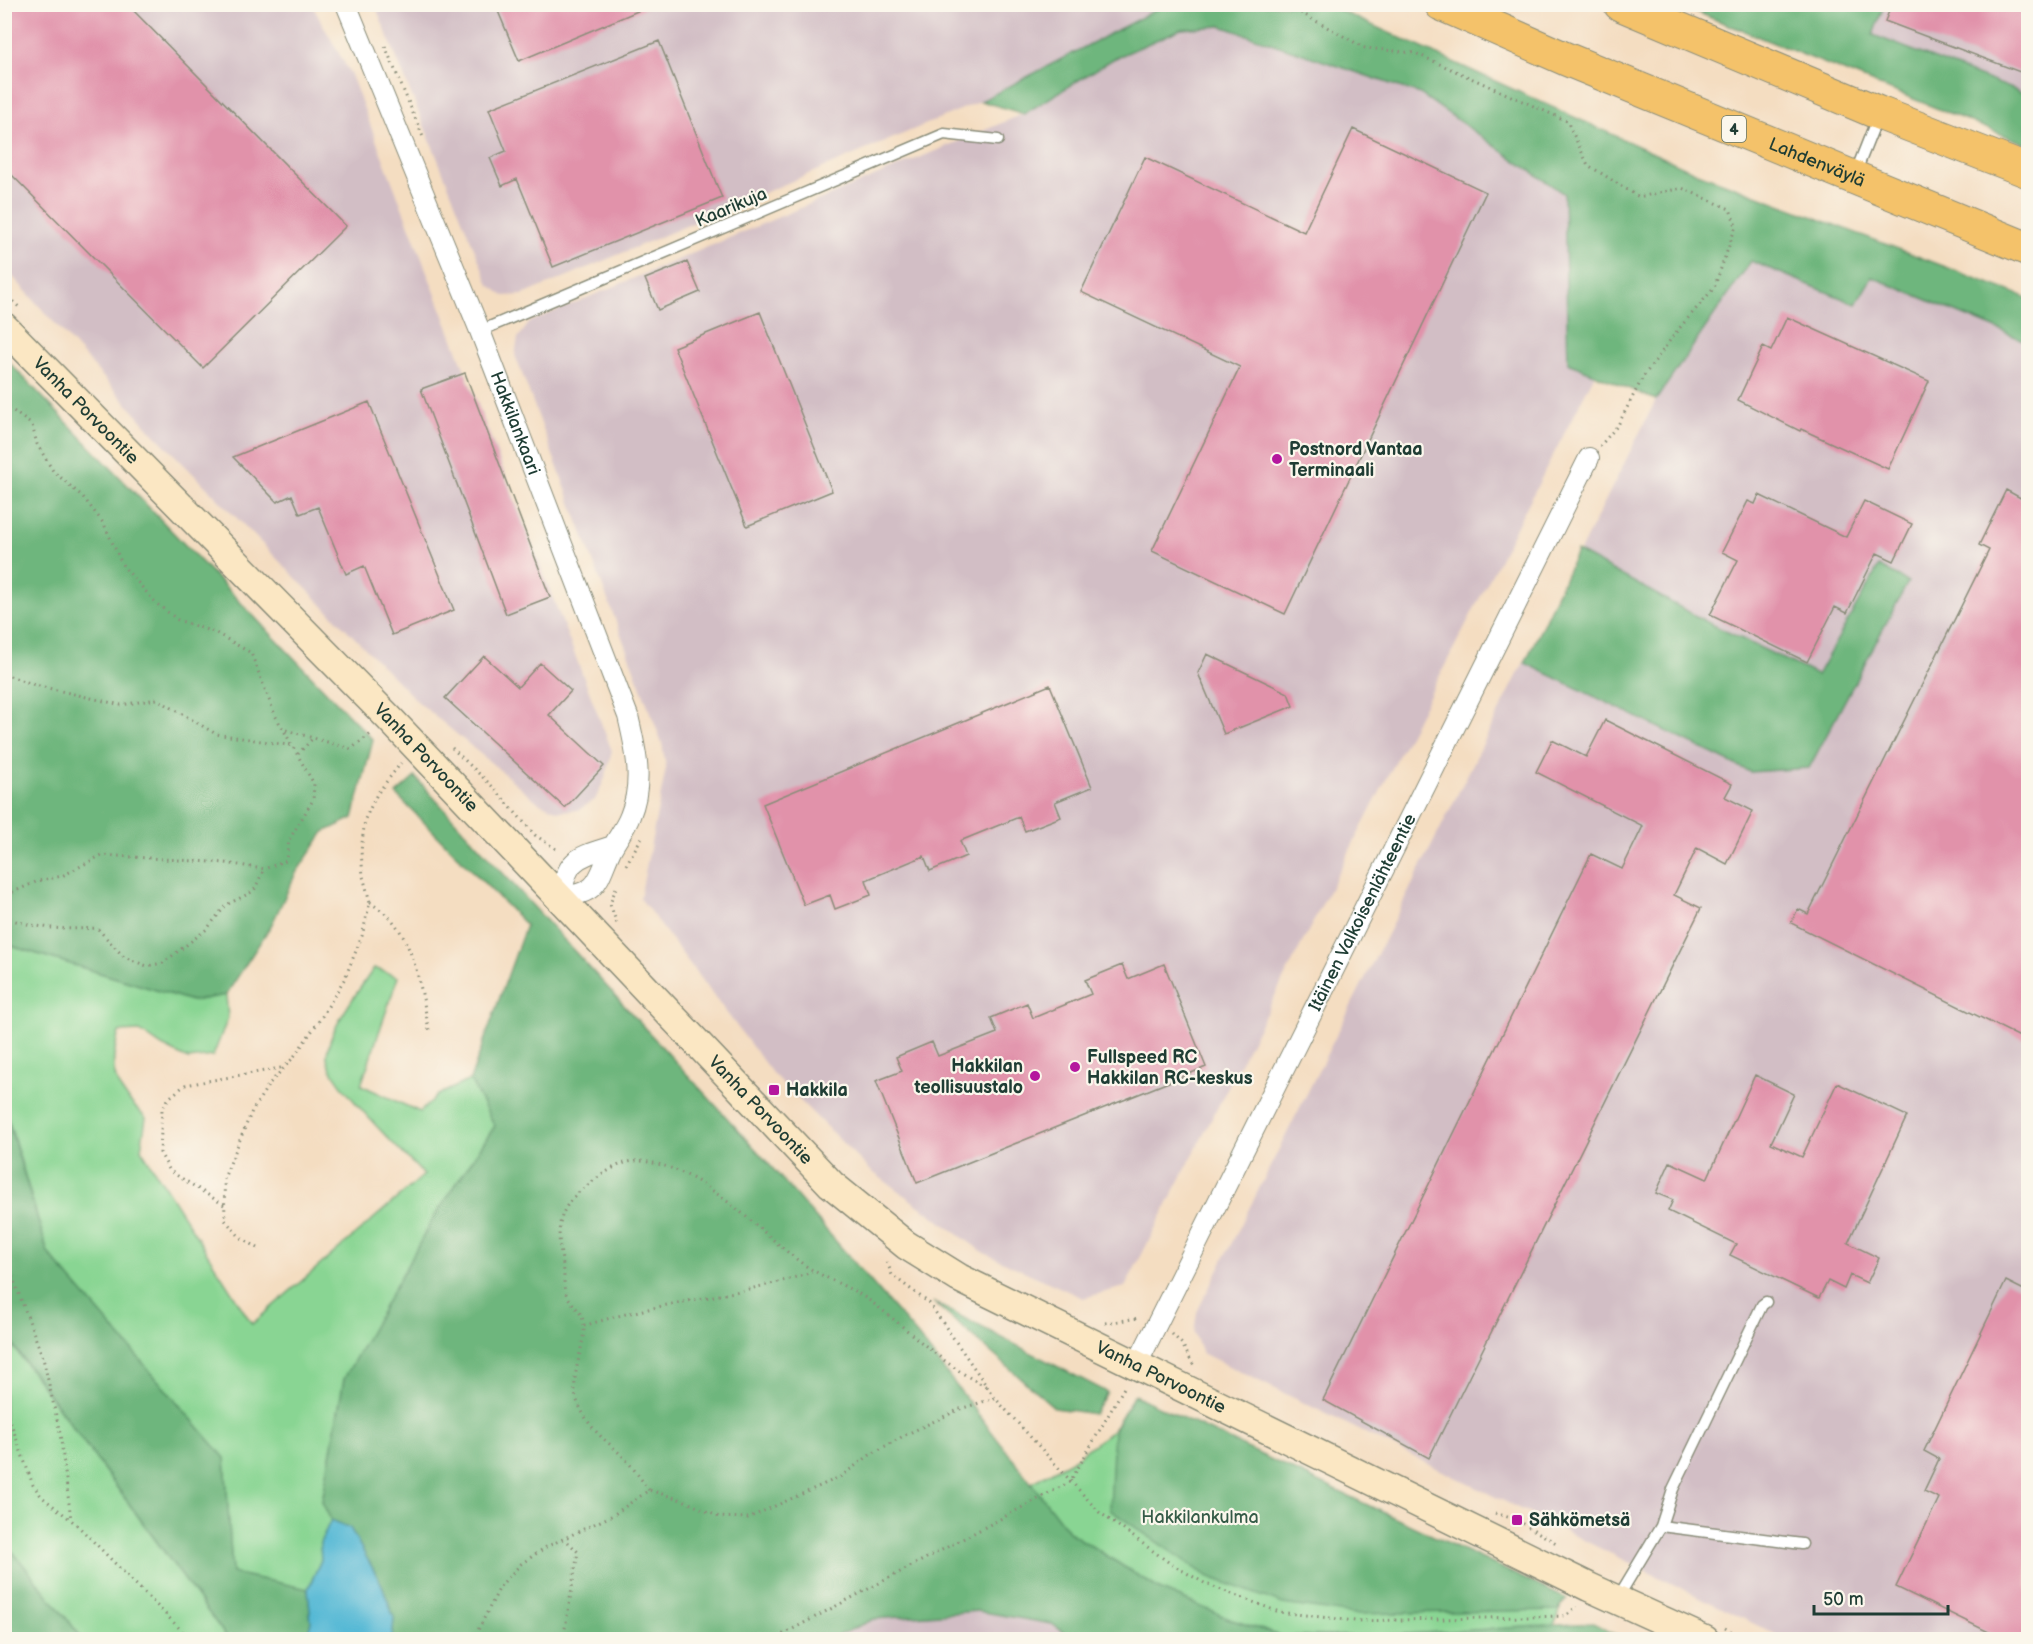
<svg xmlns="http://www.w3.org/2000/svg" width="2033" height="1644" font-family="'Balsamiq Sans',sans-serif">
	<style>
		.industrial { fill: #d2bec5 }
		.green { fill: #89d593; stroke: #548964; stroke-width: 1.5 }
		.forest { fill: #6eb67d; stroke: #467a58; stroke-width: 1.5 }
		.water { fill: #57b9d5; stroke: #3b7b84; stroke-width: 1.5 }
		.building { fill: #e192aa }
		.lines { fill: none; stroke-linecap: round; stroke-linejoin: round }
		.service-casing { stroke: #8a8d7a; stroke-width: 13 }
		.minor-casing { stroke: #8a8d7a; stroke-width: 22 }
		.secondary-casing { stroke: #8a8d7a; stroke-width: 31 }
		.motorway-casing { stroke: #8a8d7a; stroke-width: 35 }
		.path { stroke: #8a8d7a; stroke-width: 3; stroke-dasharray: 1.5 4.5; stroke-linecap: butt }
		.service { stroke: #fff; stroke-width: 10 }
		.minor { stroke: #fff; stroke-width: 20 }
		.secondary { stroke: #fbe7c3; stroke-width: 28 }
		.motorway { stroke: #f4c26a; stroke-width: 33 }
		.poi-dot { fill: #b5179e; stroke: #fbf7ec; stroke-width: 2 }
		.labels { text-anchor: middle; stroke-width: 4.5; stroke-linejoin: round; paint-order: stroke }
		.shield { fill: #fbf7ec; stroke: #61756b; stroke-width: 1.5 }
		.shield-label { font-size: 16px; font-weight: bold; fill: #1f3d34 }
		.street-label { font-size: 18px; fill: #1f3d34; stroke: #fbf7ec }
		.poi-label { font-size: 18px; font-weight: bold; fill: #1f3d34; stroke: #fbf7ec; text-anchor: start }
		.park-label { font-size: 18px; fill: #345b47; stroke: #fbf7ec }
	</style>
	<rect width="100%" height="100%" fill="#fbf7ec"/>
	<filter id="ink" filterUnits="userSpaceOnUse"><feTurbulence type="fractalNoise" baseFrequency=".0167" numOctaves="2"/><feDisplacementMap in="SourceGraphic" scale="12" xChannelSelector="R" yChannelSelector="G"/><feConvolveMatrix kernelMatrix="1 2 1 2 8 2 1 2 1" color-interpolation-filters="sRGB"/></filter>
	<filter id="wash" filterUnits="userSpaceOnUse"><feTurbulence type="fractalNoise" baseFrequency=".008" numOctaves="4" result="noise"/><feDisplacementMap in="SourceGraphic" scale="24" xChannelSelector="R" yChannelSelector="G"/><feGaussianBlur stdDeviation="1.35" result="paint"/><feColorMatrix in="noise" values="0 0 0 0 0 0 0 0 0 0 0 0 0 0 0 0 0 1.4 0 .05"/><feComposite in="paint" operator="in"/></filter>
	<g filter="url(#wash)">
		<rect width="100%" height="100%" fill="#f4ddc1"/>
		<path class="industrial" d="M4 5H312L351 75 612 751 605 778 595 800 578 810 558 811 538 802 417 701 156 436 5 268Z
			M375 5H1165L981 101 523 295 504 296 489 285Z
			M1884 5H2028V95L1872 35Z
			M1221 26 1420 94 1564 194 1568 362 1595 374 1125 1287 1083 1298 984 1253 871 1171 772 1073 640 898 666 768 662 743 515 355 518 338 530 322 1023 114 1113 59 1181 29Z
			M1751 261 1856 304 1872 276 2012 336 2028 312V1639H1785L1202 1353 1194 1333 1197 1312 1656 400Z
			M978 1611 1052 1624 1074 1639 829 1640 874 1619Z"/>
		<path class="green" d="M4 944 192 1001 226 995 228 1018 213 1056 188 1059 162 1046 140 1031 119 1032C107 1076 115 1087 146 1118L141 1149 252 1324 424 1175C404 1154 329 1082 327 1058 326 1032 360 989 374 968L398 977 361 1085 420 1112 438 1095 470 1080 495 1126 433 1219 344 1379 322 1502 331 1520 320 1543 321 1560 308 1589 232 1573 225 1458 48 1253 5 1108Z
			M4 1334 228 1639H83L5 1542Z
			M1134 1395 1567 1599 1559 1610 1554 1627 1371 1636H1281L1232 1620 1159 1589 1069 1532 1031 1483 1074 1459 1114 1429Z"/>
		<path class="forest" d="M1165 5H1328L1695 172 2028 298V342L1872 277 1856 304 1751 261 1656 400 1568 363 1564 194 1420 94 1221 26 1181 29 1113 59 1024 114 981 101Z
			M1679 5H1884L1873 35 2028 95V145Z
			M4 357 373 740 353 818 324 832 296 873 272 924 226 995 192 1001 5 944Z
			M1577 551 1707 622 1817 675 1879 566 1908 582 1809 768 1750 772 1525 663Z
			M415 777 761 1155 918 1336 1069 1532 1159 1589 1232 1620 1281 1636H1371L1593 1623 1624 1639 1074 1640 1052 1624 978 1611 874 1619 829 1640 392 1639 394 1618 382 1585 350 1528 331 1520 322 1502 344 1379 433 1219 495 1126 470 1080 526 925 396 794Z
			M4 1108 48 1253 225 1458 232 1573 308 1589 311 1622 306 1639H228L5 1334Z
			M933 1302 1107 1392 1094 1414 1055 1408Z
			M1134 1395 1567 1599 1559 1610 1354 1614 1283 1604 1207 1576 1110 1510 1114 1429Z
			M5 1542 83 1639H5Z"/>
		<path class="water" d="M331 1520 350 1528 382 1585 394 1618 392 1639H306L311 1622 308 1589 321 1560 320 1543Z"/>
		<g id="blocks">
			<path class="building" d="M4 4H127L346 226 203 368 4 167Z
				M495 4H652V5L519 61Z
				M1892 4H2028V75L1885 21Z
				M659 41 722 198 553 267 517 179 502 186 490 158 506 151 489 109Z
				M1353 129 1486 192 1285 614 1152 551 1240 367 1081 292 1145 157 1304 232Z
				M687 262 700 292 658 310 645 279Z
				M760 312 832 491 747 526 674 347Z
				M1787 317 1929 381 1888 469 1801 429 1800 431 1738 400 1763 347 1771 351Z
				M465 373 550 597 506 614 421 389Z
				M369 402 454 610 392 635 364 566 346 574 318 507 300 514 292 495 277 502 233 457Z
				M2006 490 2028 502V1041L1791 923 1798 909 1808 914 1989 550 1979 545Z
				M1759 495 1846 537 1864 501 1912 524 1894 561 1877 553 1847 613 1835 607 1807 662 1710 615 1738 560 1722 552 1748 501 1755 504Z
				M1207 654 1288 693 1293 706 1224 734 1198 673Z
				M484 656 518 687 540 663 571 691 549 715 604 766 565 808 445 698Z
				M1050 685 1092 787 1055 802 1061 817 1025 831 1019 817 960 841 966 856 930 871 924 856 866 880 871 895 835 909 830 895 804 905 763 804Z
				M1605 720 1732 784 1725 797 1753 811 1727 864 1697 848 1674 895 1701 908 1429 1458 1323 1400 1591 854 1622 869 1643 826 1536 772 1552 740 1586 757Z
				M1164 964 1206 1067 917 1183 876 1081 902 1071 896 1057 932 1042 938 1056 997 1033 991 1018 1027 1003 1033 1018 1091 994 1085 980 1122 965 1128 979Z
				M1755 1075 1794 1094 1771 1143 1802 1157 1837 1083 1907 1116 1848 1243 1879 1258 1867 1283 1850 1275 1844 1289 1828 1281 1819 1298 1730 1255 1736 1244 1668 1211 1673 1200 1656 1193 1670 1162 1707 1179Z
				M2006 1281 2028 1292V1640H2005L1896 1587 1939 1498 1924 1491 1939 1459 1924 1451Z"/>
		</g>
	</g>
	<g filter="url(#ink)">
		<use href="#blocks" fill-opacity="0" stroke="#8a8d7a" stroke-width="1.5"/>
		<g class="lines">
			<g class="service-casing">
				<path id="service" d="M1855 174 1878 116
					M480 331 944 134 998 140
					M1661 1526 1802 1544
					M1617 1599 1661 1526 1673 1489 1762 1305 1766 1302"/>
			</g>
			<g class="minor-casing">
				<g id="minor">
					<path id="s1" d="M346 4 480 331 628 716C636 750 644 782 630 816 626 827 618 837 612 848 597 879 601 893 562 897 565 858 579 857 613 846"/>
					<path id="s2" d="M1136 1366 1589 458"/>
				</g>
			</g>
			<g class="secondary-casing">
				<g id="secondary">
					<path id="s3" d="M4 327 388 717 831 1184 906 1245 959 1278 1589 1587 1705 1640"/>
				</g>
			</g>
			<g class="motorway-casing">
				<g id="motorway">
					<path id="s4" d="M1441 4 1566 59 2028 249"/>
					<path d="M1620 4 1879 113 2028 171"/>
				</g>
			</g>
			<path class="path" d="M1285 4 1365 48 1415 53 1567 121 1588 165 1639 197 1682 188 1730 209 1736 226 1714 288 1677 331 1643 377 1618 425 1600 446
				M385 46 423 137
				M4 293 21 309
				M4 404 32 425 37 444 53 471 83 497 104 524 123 566 157 604 178 620 216 633 251 653 275 715 314 784 313 800 289 840 286 861 264 869 226 863 102 855 62 876 38 881 11 893 4 900
				M4 674 35 685 121 705 157 699 216 734 294 746
				M286 730 351 749 373 732
				M452 748 493 787 535 835 559 851
				M298 754 313 738
				M626 865 642 837
				M616 888 610 904 617 924
				M370 902C377 908 386 913 392 920 416 949 422 994 429 1030
				M4 917C36 929 64 930 97 928L124 957 147 966 163 963 207 929 226 905 254 891 264 869
				M224 1205 170 1171 160 1153 162 1109 169 1098 185 1085 281 1068
				M258 1248 240 1237 225 1220 224 1178 252 1111 269 1084 293 1058 321 1018 345 978 362 936 370 902 363 876 361 851 365 819 377 794 401 763
				M4 1254 43 1358 60 1433 71 1519
				M887 1262 892 1275 929 1303 995 1398 1099 1512 1171 1564 1206 1584 1279 1612 1355 1621 1566 1616 1577 1606
				M1105 1323 1139 1318
				M584 1326C659 1301 738 1297 812 1272
				M1172 1334 1182 1344 1195 1368
				M4 1412 9 1418 33 1485 42 1497 76 1524 191 1640
				M649 1490C642 1481 635 1470 627 1461 606 1438 592 1435 578 1403 568 1380 584 1350 584 1327 584 1311 570 1305 565 1291 563 1284 565 1273 563 1265 556 1232 556 1209 584 1188 598 1177 621 1159 640 1161 701 1166 754 1227 799 1261 821 1278 848 1285 870 1301 910 1330 942 1365 987 1387
				M1495 1513 1517 1520 1556 1543
				M1725 1628 1747 1640
				M473 1640 501 1585 521 1564 546 1547 613 1515 649 1490 685 1501 719 1517 748 1518 840 1477 870 1455 905 1435 960 1409 995 1398
				M563 1640 578 1552 565 1539
				M772 1640 1070 1482 1125 1386"/>
			<use href="#service" class="service"/>
			<use href="#minor" class="minor"/>
			<use href="#secondary" class="secondary"/>
			<use href="#motorway" class="motorway"/>
		</g>
	</g>
	<g class="poi-dot">
		<circle cx="1277" cy="459" r="6"/>
		<circle cx="1075" cy="1067" r="6"/>
		<circle cx="1035" cy="1076" r="6"/>
		<rect x="768" y="1084" width="12" height="12" rx="3"/>
		<rect x="1511" y="1514" width="12" height="12" rx="3"/>
	</g>
	<g class="labels">
		<rect class="shield" x="1722" y="116" width="24" height="26" rx="4.5"/>
		<g class="shield-label">
			<text x="1734" y="135">4</text>
		</g>
		<g class="street-label">
			<text dy="6" stroke="none"><textPath href="#s4" startOffset="408">Lahdenväylä</textPath></text>
			<text transform="translate(731 207) rotate(-23)" y="6">Kaarikuja</text>
			<text dy="6" stroke="none"><textPath href="#s3" startOffset="117">Vanha Porvoontie</textPath></text>
			<text dy="6" stroke="none"><textPath href="#s1" startOffset="452">Hakkilankaari</textPath></text>
			<text dy="6" stroke="none"><textPath href="#s3" startOffset="603">Vanha Porvoontie</textPath></text>
			<text dy="6" stroke="none"><textPath href="#s2" startOffset="507">Itäinen Valkoisenlähteentie</textPath></text>
			<text dy="6" stroke="none"><textPath href="#s3" startOffset="1089">Vanha Porvoontie</textPath></text>
			<text dy="6" stroke="none"><textPath href="#s3" startOffset="1575">Vanha Porvoontie</textPath></text>
		</g>
		<g class="poi-label">
			<text x="1289" y="455">Postnord Vantaa<tspan x="1289" dy="21">Terminaali</tspan></text>
			<text x="1087" y="1063">Fullspeed RC<tspan x="1087" dy="21">Hakkilan RC-keskus</tspan></text>
			<text x="1023" y="1072" text-anchor="end">Hakkilan<tspan x="1023" dy="21">teollisuustalo</tspan></text>
			<text x="786" y="1096">Hakkila</text>
			<text x="1529" y="1526">Sähkömetsä</text>
		</g>
		<g class="park-label">
			<text x="1200" y="1523">Hakkilankulma</text>
		</g>
	</g>
	<rect width="2033" height="1644" fill="none" stroke="#fbf7ec" stroke-width="24"/>
	<path d="M1814 1605v9h134v-9" fill="none" stroke="#1f3d34" stroke-width="3"/>
	<text x="1823" y="1605" font-size="18" fill="#1f3d34" stroke="#fbf7ec" stroke-width="4.5" paint-order="stroke">50 m</text>
</svg>
